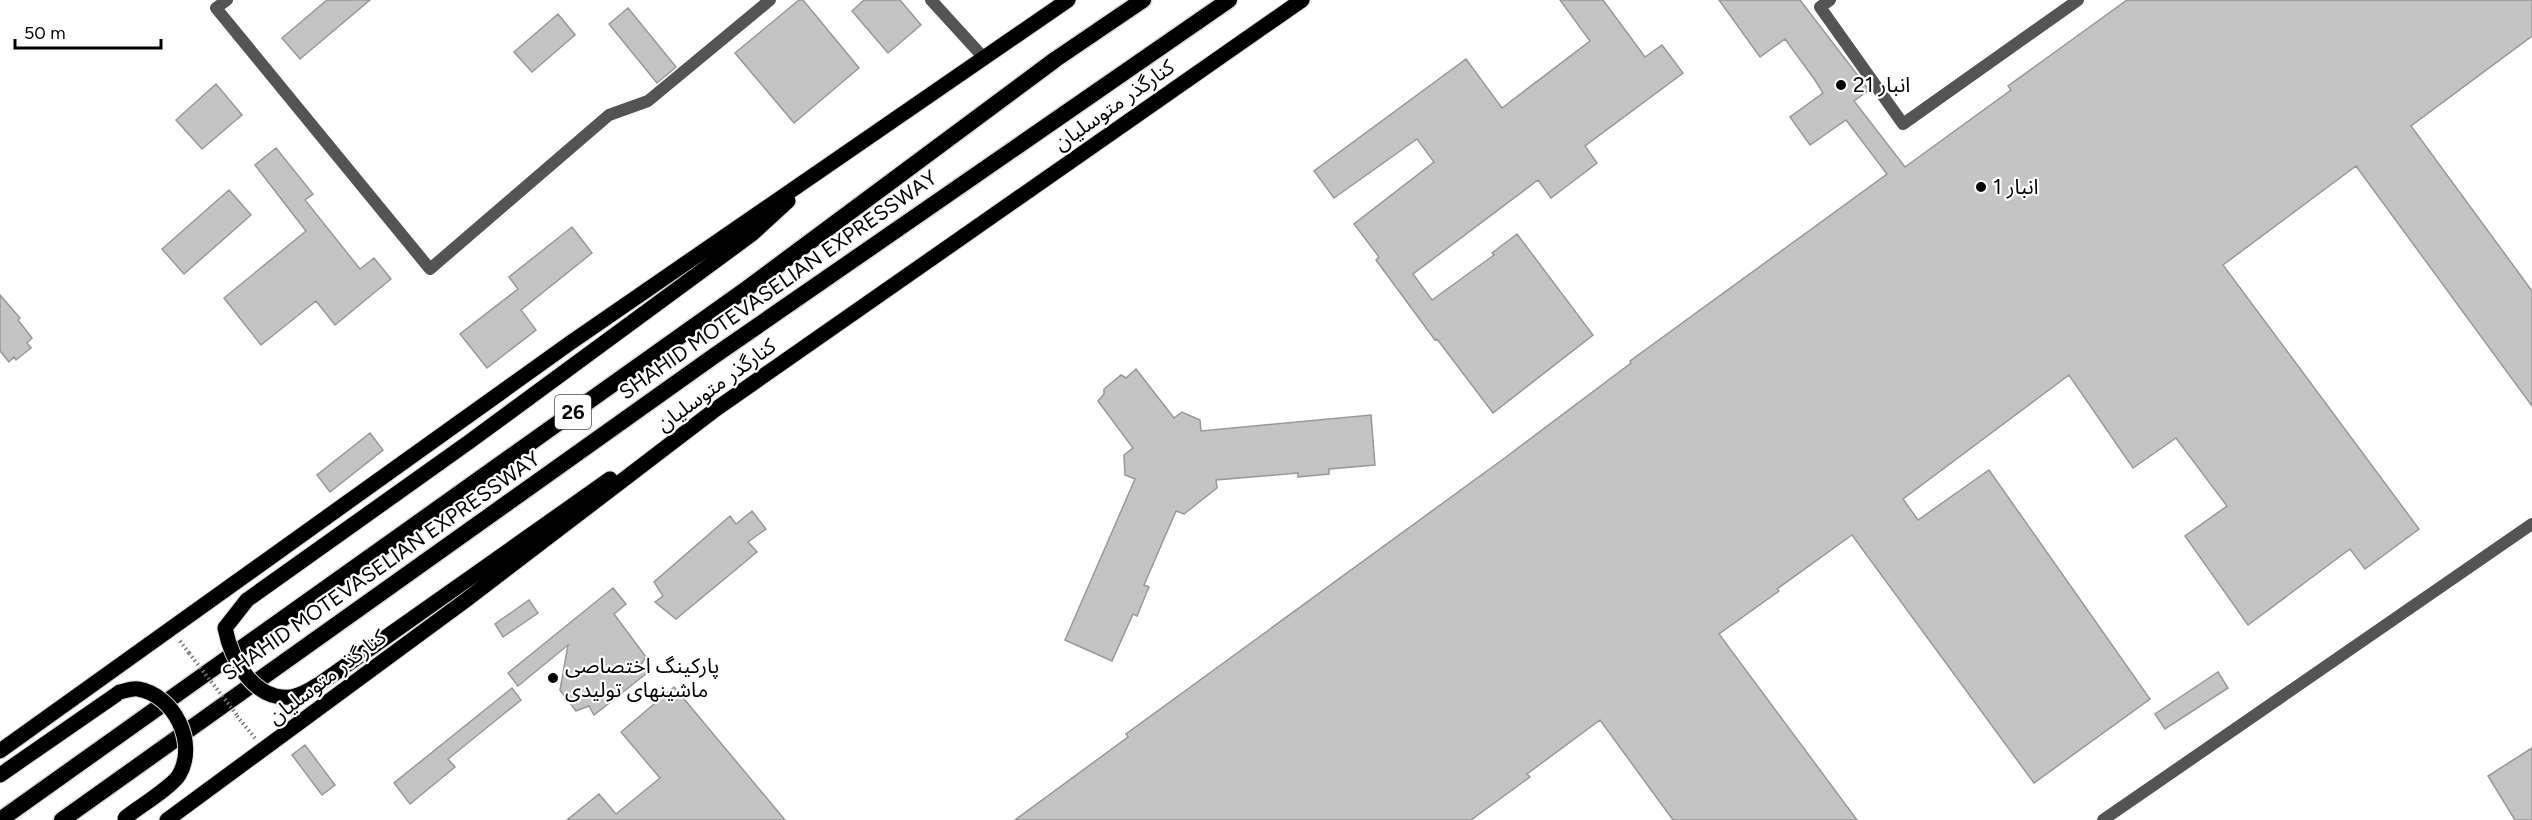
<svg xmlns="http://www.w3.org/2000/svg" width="2532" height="820" font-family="Figtree,'Noto Sans Arabic',sans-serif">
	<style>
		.building { fill: #c4c4c4; stroke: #989898; stroke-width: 1.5 }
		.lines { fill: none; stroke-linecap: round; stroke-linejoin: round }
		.primary-casing { stroke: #dbdbdb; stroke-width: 17 }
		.trunk-casing { stroke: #dbdbdb; stroke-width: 19 }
		.path { stroke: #767676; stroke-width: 4; stroke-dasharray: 1.5 3; stroke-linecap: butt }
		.minor { stroke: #545454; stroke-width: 12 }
		.primary { stroke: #000; stroke-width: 15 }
		.trunk { stroke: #000; stroke-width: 16 }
		.primary-bridge-casing { stroke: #dbdbdb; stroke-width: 17; stroke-linecap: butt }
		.path-bridge { stroke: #767676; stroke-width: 4; stroke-dasharray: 1.5 3; stroke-linecap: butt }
		.primary-bridge { stroke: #000; stroke-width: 15 }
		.poi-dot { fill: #000; stroke: #fff; stroke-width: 2 }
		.labels { text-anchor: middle; stroke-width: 4.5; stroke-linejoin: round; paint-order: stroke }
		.shield { fill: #fff; stroke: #4c4c4c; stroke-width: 1.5 }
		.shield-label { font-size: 20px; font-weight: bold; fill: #000 }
		.poi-label { font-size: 21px; fill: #000; stroke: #fff; text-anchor: start }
		.street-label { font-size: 21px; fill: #000; stroke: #fff }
	</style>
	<rect width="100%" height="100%" fill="#fff"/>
	<path class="building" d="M327 0H370L300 59 282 38Z
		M799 0H803L859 68 794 123 735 53Z
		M864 0H900L921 25 888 53 852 11Z
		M1560 0H1603L1645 57 1662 45 1683 73 1585 146 1597 163 1551 198 1538 180 1413 274 1432 300 1494 255 1492 253 1517 234 1593 335 1493 413 1437 339 1435 340 1376 260 1379 257 1354 224 1434 162 1417 139 1334 198 1314 171 1466 59 1502 108 1590 41Z
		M1719 0H1800L1869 90 1854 101 1905 167 2011 90 2008 86 2127 0H2532V36L2411 126 2532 291V406L2356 166 2223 265 2419 529 2365 569 2350 549 2248 625 2185 536 2227 506 2176 438 2133 468 2069 375 1903 499 1918 520 1989 470 2150 699 2034 783 1852 535 1777 589 1779 591 1719 634 1857 820H1673L1600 720 1527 774 1530 777 1471 820H1015L1128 737 1126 734 1506 457 1631 363 1630 361 1887 174 1846 120 1810 145 1790 117 1823 93 1815 80 1785 39 1760 57Z
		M628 8 676 67 657 83 609 24Z
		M558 14 575 35 532 72 514 52Z
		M216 84 242 115 202 149 176 120Z
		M276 148 313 194 305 200 360 269 374 258 391 279 335 325 316 301 261 345 224 298 306 231 255 165Z
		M229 190 251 215 184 274 162 249Z
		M572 227 592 253 521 310 536 330 487 368 460 334 518 289 509 277Z
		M0 295 20 318 18 320 32 338 27 343 31 348 16 360 14 357 9 362 0 351Z
		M1136 369 1174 418 1182 412 1200 420 1201 431 1371 415 1375 465 1329 469V474L1298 477V473L1216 480 1217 488 1184 514 1176 511 1144 585 1149 587 1137 616 1133 614 1112 661 1065 640 1135 479 1125 475 1124 455 1133 448 1098 401 1104 394V389L1121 375 1126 378Z
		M370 433 383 450 330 492 317 475Z
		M752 511 766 529 748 542 757 552 676 619 655 602 663 596 654 582 730 516 736 524Z
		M613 588 626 604 614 614 646 657 640 666 647 673 594 715 589 706 576 711 560 690 568 645 518 686 508 673Z
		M529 600 538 613 503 637 495 624Z
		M2218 672 2228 688 2165 729 2155 714Z
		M674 687 785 820H567L599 794 616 814 660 778 621 732Z
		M512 688 521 700 448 759 455 767 410 804 394 783Z
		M305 745 335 785 322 795 292 755Z
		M2532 748V820H2515L2488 776Z"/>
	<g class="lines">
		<g class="primary-casing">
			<path id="primary" d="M247 600 469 442 752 234 788 201
				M321 683 610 479
				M0 751 570 343 1068 0
				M0 775 120 692
				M167 820 466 600 716 409 1302 0"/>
		</g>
		<g class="trunk-casing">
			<path id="trunk" d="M0 820 745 290 1056 59 1143 0
				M62 820 714 356 1229 0"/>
		</g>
		<path class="path" d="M180 641 189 653
			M237 716 255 738"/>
		<path class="minor" d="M227 0 216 8 430 269 609 115 648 101 770 0
			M931 0 984 58
			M1830 0 1820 7 1903 124 2078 0
			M2103 820 2532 524"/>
		<use href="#primary" class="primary"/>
		<use href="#trunk" class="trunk"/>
		<g class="primary-bridge-casing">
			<path id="primary-bridge" d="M247 600 225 628C231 659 254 701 291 697 301 696 313 688 321 683
				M120 692C125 691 133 688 138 689 174 695 198 743 179 775 173 786 136 809 125 818"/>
		</g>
		<path class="path-bridge" d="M189 653 237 715"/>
		<use href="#primary-bridge" class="primary-bridge"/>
	</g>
	<g class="poi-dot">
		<circle cx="1841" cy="85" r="6"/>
		<circle cx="1981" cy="187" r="6"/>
		<circle cx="553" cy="678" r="6"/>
	</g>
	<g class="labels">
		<rect class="shield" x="555" y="395" width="36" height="34" rx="4.5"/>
		<g class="shield-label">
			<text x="573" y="419">26</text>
		</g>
		<g class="poi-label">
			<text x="1853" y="92">انبار 21</text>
			<text x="1993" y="194">انبار 1</text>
			<text x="565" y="673">پارکینگ اختصاصی<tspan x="565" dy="24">ماشینهای تولیدی</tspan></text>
		</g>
		<g class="street-label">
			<text transform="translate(1114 105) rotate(-35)" y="7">کنارگذر متوسلیان</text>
			<text transform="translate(778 285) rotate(-35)" y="7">SHAHID MOTEVASELIAN EXPRESSWAY</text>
			<text transform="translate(716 385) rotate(-36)" y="7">کنارگذر متوسلیان</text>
			<text transform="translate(381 566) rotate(-35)" y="7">SHAHID MOTEVASELIAN EXPRESSWAY</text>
			<text transform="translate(327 677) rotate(-37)" y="7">کنارگذر متوسلیان</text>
		</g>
	</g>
	<path d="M15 39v9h146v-9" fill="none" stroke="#000000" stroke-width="3"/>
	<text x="24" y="39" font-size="18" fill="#000000" stroke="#ffffff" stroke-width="4.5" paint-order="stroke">50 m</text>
</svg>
